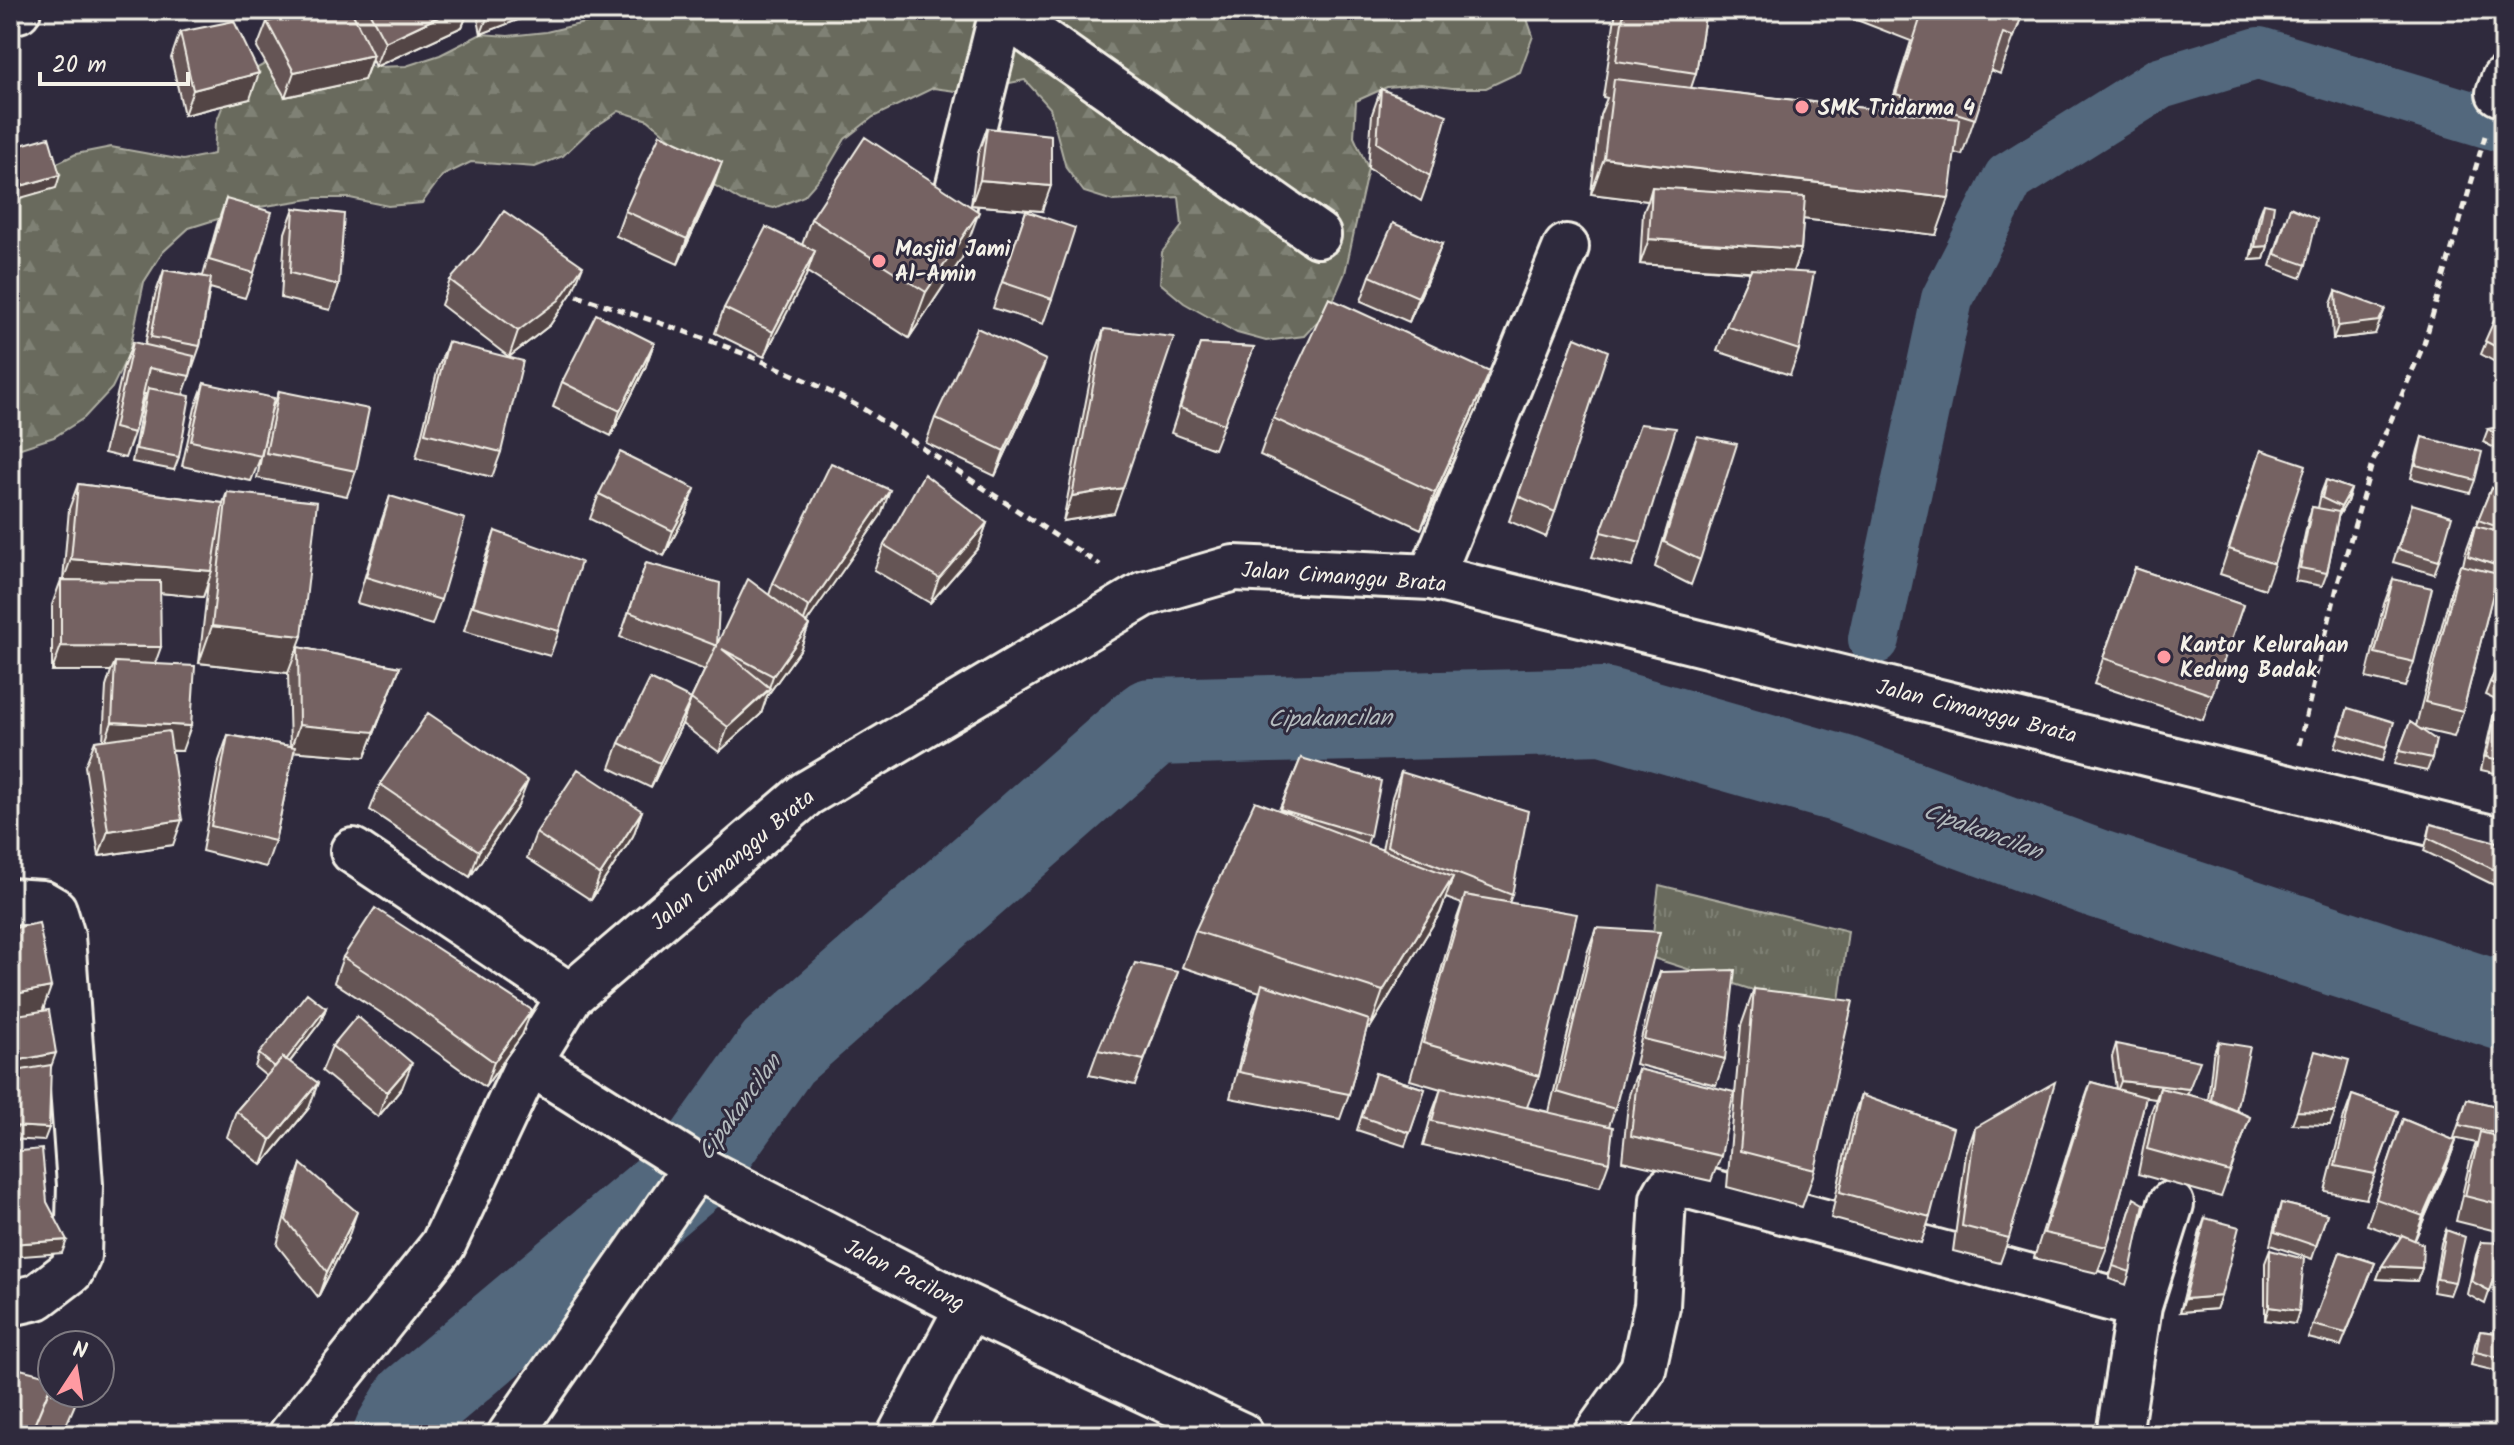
<svg xmlns="http://www.w3.org/2000/svg" width="2514" height="1445" font-family="Kalam,sans-serif">
	<style>
		.forest { fill: url(#forest-firs); stroke: #aeaea2; stroke-width: 2 }
		.park { fill: url(#park-tufts); stroke: #aeaea2; stroke-width: 2 }
		.lines { fill: none; stroke-linecap: round; stroke-linejoin: round }
		.canal { stroke: #52687d; stroke-width: 52 }
		.river { stroke: #52687d; stroke-width: 88 }
		.minor-casing { stroke: #f4f1e8; stroke-width: 50 }
		.path { stroke: #f4f1e8; stroke-width: 5; stroke-dasharray: 8 6; stroke-linecap: butt }
		.minor { stroke: #2f2a3d; stroke-width: 44 }
		.wall { fill: #655454; stroke: #f4f1e8; stroke-width: 2 }
		.shaded-wall { fill: #524545; stroke: #f4f1e8; stroke-width: 2 }
		.building { fill: #756262; stroke: #f4f1e8; stroke-width: 2 }
		.poi-dot { fill: #ff9aa2; stroke: #2f2a3d; stroke-width: 3 }
		.labels { text-anchor: middle; stroke-width: 6; stroke-linejoin: round; paint-order: stroke }
		.poi-label { font-size: 22px; font-weight: bold; fill: #f4f1e8; stroke: #2f2a3d; text-anchor: start }
		.street-label { font-size: 22px; fill: #f4f1e8; stroke: #2f2a3d }
		.water-label { font-size: 24px; font-style: italic; fill: #b3babd; stroke: #2f2a3d }
	</style>
	<defs>
		<pattern id="forest-firs" width="22" height="20" patternUnits="userSpaceOnUse" patternTransform="scale(2)"><rect width="22" height="20" fill="#696b5d"/><path d="M5 1l3.5 6h-7zM16 11l3.5 6h-7z" fill="#7f8174"/></pattern>
		<pattern id="park-tufts" width="24" height="20" patternUnits="userSpaceOnUse" patternTransform="scale(2)"><rect width="24" height="20" fill="#696b5d"/><path d="M3 7l-1-3M5 7V3M7 7l1-3M15 17l-1-3M17 17v-4M19 17l1-3" fill="none" stroke="#7f8174"/></pattern>
	</defs>
	<rect width="100%" height="100%" fill="#2f2a3d"/>
	<filter id="ink" filterUnits="userSpaceOnUse"><feTurbulence type="fractalNoise" baseFrequency=".0125" numOctaves="2"/><feDisplacementMap in="SourceGraphic" scale="16" xChannelSelector="R" yChannelSelector="G"/><feConvolveMatrix kernelMatrix="1 2 1 2 8 2 1 2 1" color-interpolation-filters="sRGB"/></filter>
	<g filter="url(#ink)">
		<path class="forest" d="M639 10H1397L1430 22 1442 10H1524L1533 36 1520 72 1486 88H1452L1421 84 1387 87 1356 101 1354 137 1368 168 1345 273 1330 308 1304 336 1266 341 1237 333 1184 303 1160 283 1162 252 1182 226 1179 197 1113 201 1084 192 1066 168 1050 108 1025 80 963 92 933 88 873 117 845 139 826 171 804 196 774 208 741 201 714 185 670 138 648 120 619 111 589 131 563 156 535 167 471 162 442 176 422 203 388 206 350 198H317L253 208 189 228 163 252 144 282 129 353 112 388 84 418 54 437 21 448 10 445V186L76 154 111 147 183 160 214 154 216 123 227 95 248 73 274 59 304 52 375 67 406 66 440 55 481 34 508 36 546 32Z"/>
		<path class="park" d="M1659 885 1848 931 1837 1017 1650 957Z"/>
		<g class="lines">
			<path class="canal" d="M1874 639 1947 299 2009 178 2160 83 2259 53 2504 127"/>
			<path class="river" d="M397 1435 416 1403 696 1167 778 1052 1152 722 1603 711 1841 779 2095 873 2504 1007"/>
			<g class="minor-casing">
				<path id="minor" d="M999 10 1318 235
					M10 12 18 10
					M2499 93 2504 79
					M954 205 1002 12
					M1431 577 1566 247
					M353 851 570 996
					M10 901 42 903 54 910 62 936 80 1185 78 1256 71 1271 37 1297 10 1303
					M529 1062 696 1167 968 1307 1241 1435
					M291 1435 443 1245 529 1062 570 996 806 794 1144 594 1234 568 1431 577 2504 841
					M510 1435 696 1167
					M900 1435 968 1307
					M1596 1435 1643 1369 1657 1306 1663 1199 1668 1190 1678 1183 2139 1306
					M2119 1435 2139 1306 2171 1204"/>
			</g>
			<path class="path" d="M577 296C675 327 774 360 865 410L1100 565
				M2299 745 2338 583 2372 464 2424 344 2485 136"/>
			<use href="#minor" class="minor"/>
		</g>
		<path class="wall" d="M354 10H469L462 27 375 67 372 60 364 80 285 97 257 48 267 22 353 13Z
			M476 10H537L536 13 481 34Z
			M1616 10H1706L1696 73 1691 88 1889 111 1911 41 1831 10H2024L2000 74 1991 70 1962 155 1955 153 1936 235 1803 219 1801 249 1793 272 1799 350 1790 375 1717 351 1726 326 1750 272 1640 264 1643 213 1648 201 1591 194 1600 115 1607 98 1603 97Z
			M180 32 250 99 184 115 171 58Z
			M1381 89 1430 176 1421 201 1368 168 1372 114Z
			M987 128 1042 211 971 205 978 153Z
			M713 187 678 264 616 236 625 211Z
			M226 199 254 273 245 298 210 288 200 346 183 395 179 457 174 470 132 462 143 401 146 394H143L134 433 125 458 104 453 123 368 133 342 145 345 155 295 164 270 203 276 217 225Z
			M2264 203 2268 246 2264 259 2250 260 2259 216Z
			M294 208 339 285 330 310 281 298 285 233Z
			M1026 211 1052 299 1043 324 993 308Z
			M811 219 962 258 909 338 807 272 764 357 715 333 724 308 802 245Z
			M2285 220 2306 265 2301 278 2270 266Z
			M1442 244 1432 269 1409 322 1361 301 1370 276Z
			M450 280 573 291 550 325 509 357 441 305Z
			M2336 291 2375 334 2333 339 2331 304Z
			M2504 298V367L2481 354Z
			M1104 329 1114 513 1063 521 1095 354Z
			M1575 337 1555 512 1546 537 1509 521Z
			M448 342 501 452 492 477 416 458 438 368Z
			M654 343 645 368 611 436 553 407 562 382Z
			M1200 344 1254 347 1214 449 1171 433Z
			M1490 372 1477 409 1421 529 1260 455 1273 418Z
			M204 383 270 414 279 391 356 471 347 496 257 478 268 424 261 456 251 481 182 466 195 408Z
			M1037 385 995 476 926 443 935 418Z
			M1640 424 1641 542 1632 567 1592 557Z
			M2504 427V453L2483 442 2488 429Z
			M1697 436 1700 560 1691 585 1655 567 1687 461Z
			M2422 437 2475 480 2470 493 2411 478 2418 450Z
			M2261 450 2274 564 2265 589 2220 574Z
			M2326 480 2351 489 2347 502 2338 517 2327 573 2322 586 2295 581 2308 520 2312 507 2318 508 2321 493Z
			M78 484 223 503 227 492 298 647 400 667 365 757 294 751 275 841 266 867 202 851 219 761 228 735 290 746 288 673 199 663 208 583 203 597 160 593 154 664 182 751H172L173 845 99 856 85 766 95 741 103 740 106 687 111 671H52V605L61 580H63L69 509Z
			M2491 488 2504 512 2497 531 2504 533V596L2493 593 2463 711 2454 737 2420 729 2432 758 2427 771 2394 764 2410 722 2416 726 2451 590 2460 565H2463L2466 551 2475 526H2476Z
			M599 494 686 514 664 556 590 519Z
			M390 496 441 600 432 625 357 603 381 522Z
			M2412 504 2439 561 2434 574 2393 562Z
			M881 515 806 623 809 625 800 650 767 696 761 714 719 752 682 724 691 699 705 670 620 637 646 563 717 644 769 595 773 583Z
			M987 523 978 548 930 603 874 570 884 545Z
			M495 531 559 631 550 656 464 631 486 556Z
			M2135 568 2243 605 2203 720 2094 684Z
			M2393 579 2414 662 2405 687 2366 678 2384 604Z
			M2504 654V704L2485 695 2490 682Z
			M2498 704 2504 705V775L2481 770 2493 717Z
			M2348 708 2386 748 2382 761 2335 747Z
			M682 724 651 788 610 768 619 743Z
			M1301 758 1370 836 1367 844 1382 850 1392 797 1401 772 1512 895 1509 903 1539 1076 1527 1107 1549 1112 1587 953 1596 928 1615 1109 1609 1126V1162L1600 1187 1423 1146 1432 1113 1441 1089 1410 1080 1452 932 1462 904 1446 898 1440 913 1370 1028 1367 1027 1349 1094 1340 1119 1230 1098 1253 1010 1260 992 1182 967 1195 931 1279 810Z
			M380 784 518 806 470 877 370 810Z
			M642 811 633 836 591 900 527 858 536 833Z
			M2431 824 2499 872 2494 885 2424 851Z
			M343 957 522 1035 485 1087 395 1022 334 982Z
			M1178 972 1135 1085 1089 1075 1098 1050Z
			M1660 972 1725 1059 1716 1085 1635 1064 1651 997Z
			M1754 989 1815 1170 1802 1207 1727 1187 1741 1026Z
			M326 1008 321 1021 290 1062 309 1108 262 1165 227 1137 236 1111 266 1076 255 1067 259 1054Z
			M2218 1042 2237 1111 2250 1117 2221 1197 2138 1174 2150 1114 2156 1099 2146 1097 2107 1247 2097 1273 2034 1258 2082 1107 2091 1082 2116 1089 2112 1057 2116 1044 2187 1095 2208 1100 2213 1055Z
			M332 1046 402 1088 378 1117 322 1071Z
			M1638 1069 1721 1156 1711 1181 1622 1161 1629 1095Z
			M1375 1073 1425 1089 1405 1146 1357 1130Z
			M1861 1095 1930 1217 1921 1243 1831 1218 1852 1120Z
			M2352 1095 2398 1111 2366 1199 2325 1191 2343 1120Z
			M2467 1099 2504 1108V1233L2456 1221 2471 1157 2476 1143 2454 1138Z
			M2403 1119 2456 1141 2447 1166 2415 1240 2422 1268 2417 1281 2377 1279 2382 1266 2401 1237 2367 1225Z
			M1975 1128 2009 1238 2000 1263 1953 1251 1966 1154Z
			M301 1164 348 1238 318 1297 277 1245 292 1189Z
			M2134 1198 2130 1272 2126 1285 2109 1279Z
			M2281 1203 2327 1214 2312 1259 2270 1245 2277 1216Z
			M2205 1218 2221 1296 2216 1309 2180 1312 2200 1231Z
			M2446 1230 2455 1282 2450 1295 2433 1292 2441 1243Z
			M2481 1242 2504 1249 2485 1304 2467 1294 2476 1255Z
			M2270 1250 2295 1324 2265 1320V1263Z
			M2340 1252 2375 1263 2341 1346 2308 1338Z
			M2480 1331 2504 1334V1373L2471 1365 2475 1344Z"/>
		<path class="shaded-wall" d="M453 10H469L462 27 375 67 385 42Z
			M490 10H537L536 13 481 34Z
			M373 55 364 80 285 97 294 72Z
			M259 73 250 99 184 115 193 90Z
			M1604 158 1949 198 1936 235 1651 201 1652 187 1648 201 1591 194Z
			M722 162 713 187 678 264 687 239Z
			M60 175 56 188 10 201V189Z
			M980 180 1051 186 1042 211 971 205Z
			M979 212 962 258 909 338 926 292Z
			M1649 239 1801 249 1792 274 1640 264Z
			M1442 244 1432 269 1409 322 1418 297Z
			M2268 246 2264 259 2250 260 2255 247Z
			M815 251 806 276 764 357 773 332Z
			M583 266 573 291 550 325 509 357 518 331Z
			M2385 309 2375 334 2333 339 2338 326Z
			M654 343 645 368 611 436 620 411Z
			M1046 360 1037 385 995 476 1004 451Z
			M1490 372 1477 409 1421 529 1435 493Z
			M1123 488 1114 513 1063 521 1072 496Z
			M695 489 686 514 664 556 673 531Z
			M2351 489 2347 502 2336 520 2341 507Z
			M890 490 881 515 800 632 809 607Z
			M987 523 978 548 930 603 939 578Z
			M71 559 212 571 203 597 62 584Z
			M809 625 800 650 767 696 761 714 719 752 728 727 768 691 773 676Z
			M212 626 302 636 288 673 199 663Z
			M61 646 161 647 152 672 115 662 111 671H52Z
			M400 667 365 757 290 751 299 725Z
			M691 699 682 724 651 788 660 763Z
			M112 722 191 726 182 751 103 747Z
			M528 781 518 806 470 877 479 851Z
			M642 811 633 836 591 900 600 875Z
			M182 820 173 845 99 856 108 831Z
			M1453 877 1440 913 1370 1028 1383 991Z
			M51 987 42 1012 10 1018V995Z
			M326 1008 321 1021 274 1082 279 1069Z
			M532 1010 522 1035 485 1087 494 1062Z
			M56 1053 47 1078 10 1085V1062Z
			M412 1063 402 1088 378 1117 387 1092Z
			M2121 1081 2189 1089 2185 1102 2160 1088 2156 1099 2116 1094Z
			M318 1083 309 1108 262 1165 271 1140Z
			M2297 1111 2335 1112 2330 1125 2292 1124Z
			M10 1126 49 1128 44 1141 10 1139Z
			M2456 1141 2447 1166 2414 1241 2423 1216Z
			M357 1212 348 1238 318 1297 327 1272Z
			M67 1240 62 1253 10 1257V1244Z
			M2382 1266 2422 1268 2417 1281 2377 1279Z
			M2221 1296 2216 1309 2180 1312 2185 1299Z
			M2269 1307 2299 1311 2295 1324 2265 1320Z"/>
		<path class="building" d="M312 10H351L373 55 294 72 267 22Z
			M368 10H453L385 42Z
			M1624 10H1706L1696 73 1616 61Z
			M1923 10H2024L2014 37 2003 33 1975 119 1896 94Z
			M234 21 259 73 193 90 180 32Z
			M1614 79 1959 119 1949 198 1604 158Z
			M1381 89 1447 115 1430 176 1377 143Z
			M987 128 1051 135V186L980 180Z
			M660 134 722 162 687 239 625 211Z
			M49 137 60 175 10 189V148Z
			M865 137 979 212 926 292 811 219Z
			M1652 187 1805 197 1801 249 1649 239Z
			M226 199 272 212 254 273 209 260Z
			M2264 203 2274 205 2268 246 2255 247Z
			M2290 207 2317 219 2306 265 2275 254Z
			M294 208 344 214 339 285 290 273Z
			M504 211 583 266 559 300 518 331 450 280 480 246Z
			M1026 211 1075 228 1052 299 1002 282Z
			M1393 223 1442 244 1418 297 1370 276Z
			M766 227 815 251 773 332 724 308Z
			M1751 269 1814 273 1799 350 1726 326Z
			M164 270 211 278 200 346 151 337Z
			M2336 291 2385 309 2379 321 2338 326Z
			M1329 298 1490 372 1435 493 1273 418Z
			M2504 298V351L2485 341Z
			M596 314 654 343 620 411 562 382Z
			M977 328 1046 360 1004 451 935 418Z
			M1104 329 1174 337 1123 488 1072 496Z
			M1575 337 1608 351 1555 512 1518 496Z
			M133 342 194 356 190 376 149 368 134 433 114 428Z
			M448 342 523 361 501 452 425 433Z
			M1200 344 1254 347 1224 424 1180 408Z
			M204 383 274 398 261 456 191 441Z
			M148 388 190 396 179 457 136 449Z
			M279 391 369 409 356 471 266 453Z
			M1640 424 1676 428 1641 542 1601 532Z
			M2504 427V438L2488 429Z
			M1697 436 1737 444 1700 560 1664 542Z
			M2422 437 2482 452 2475 480 2416 465Z
			M2261 450 2306 465 2274 564 2229 549Z
			M620 452 695 489 673 531 599 494Z
			M831 463 890 490 809 607 773 583Z
			M924 474 987 523 939 578 884 545Z
			M2326 480 2351 489 2341 507 2322 498Z
			M78 484 223 503 212 571 71 559Z
			M2491 488 2504 493V511L2498 527 2478 520Z
			M227 492 317 502 302 636 212 626Z
			M390 496 465 519 441 600 366 577Z
			M2412 504 2452 516 2439 561 2398 549Z
			M2312 507 2339 512 2327 573 2300 568Z
			M2475 526 2504 533V568L2468 556Z
			M495 531 581 562 559 631 473 606Z
			M646 563 720 583 717 646 629 612Z
			M2460 565 2498 574 2463 711 2425 702Z
			M2135 568 2243 605 2212 695 2103 658Z
			M748 579 809 625 773 676 722 649 770 688 728 727 691 699Z
			M2393 579 2432 588 2414 662 2375 653Z
			M61 580 160 581 161 647 61 646Z
			M298 647 400 667 374 732 299 725Z
			M2504 654V689L2490 682Z
			M115 662 195 666 191 726 112 722Z
			M650 679 691 699 660 763 619 743Z
			M2498 704 2504 705V761L2486 757Z
			M2348 708 2394 722 2386 748 2340 734Z
			M428 713 528 781 479 851 380 784Z
			M2410 722 2436 740 2432 758 2399 751Z
			M169 731 182 820 108 831 95 741Z
			M228 735 295 747 275 841 211 826Z
			M1301 758 1381 781 1370 836 1280 809Z
			M578 769 642 811 600 875 536 833Z
			M1401 772 1528 811 1512 895 1387 846Z
			M1255 801 1453 877 1383 991 1195 931Z
			M2431 824 2504 844V855L2499 872 2428 838Z
			M1465 895 1577 914 1539 1076 1423 1043Z
			M375 908 532 1010 494 1062 404 997 343 957Z
			M39 923 51 987 10 995V929Z
			M1596 928 1660 932 1615 1109 1557 1092Z
			M1135 963 1178 972 1144 1060 1098 1050Z
			M1735 970 1725 1059 1644 1039 1660 972Z
			M1262 984 1369 1020 1349 1094 1239 1072Z
			M1754 989 1853 1001 1815 1170 1740 1151Z
			M307 993 326 1008 286 1060 283 1057 275 1067 259 1054Z
			M49 1010 56 1053 10 1062V1016Z
			M357 1016 412 1063 387 1092 332 1046Z
			M2218 1042 2250 1047 2236 1111 2211 1101Z
			M2116 1044 2200 1061 2189 1089 2121 1081Z
			M2315 1051 2349 1060 2335 1112 2297 1111Z
			M283 1057 318 1083 271 1140 236 1111Z
			M51 1065 49 1128 10 1126V1072Z
			M1638 1069 1734 1092 1721 1156 1631 1136Z
			M1375 1073 1425 1089 1410 1133 1362 1117Z
			M2055 1082 2009 1238 1962 1226 1975 1128Z
			M2091 1082 2146 1097 2107 1247 2044 1233Z
			M1441 1088 1613 1127 1609 1162 1432 1121Z
			M2160 1088 2214 1101 2250 1117 2230 1172 2147 1149Z
			M1861 1095 1953 1128 1930 1217 1840 1192Z
			M2352 1095 2398 1111 2375 1174 2335 1166Z
			M2467 1099 2504 1108V1135L2459 1125Z
			M2403 1119 2456 1141 2423 1216 2376 1199Z
			M2480 1132 2504 1138V1206L2465 1196Z
			M42 1149 47 1202 67 1240 10 1244V1152Z
			M301 1164 357 1212 327 1272 286 1220Z
			M2134 1198 2144 1204 2130 1272 2113 1266Z
			M2281 1203 2327 1214 2316 1246 2275 1232Z
			M2205 1218 2239 1227 2221 1296 2185 1299Z
			M2446 1230 2465 1237 2455 1282 2437 1279Z
			M2402 1235 2423 1244 2422 1268 2382 1266Z
			M2481 1242 2504 1243V1249L2490 1291 2471 1281Z
			M2270 1250 2304 1259 2299 1311 2269 1307Z
			M2340 1252 2375 1263 2346 1333 2313 1325Z
			M2480 1331 2504 1334V1359L2476 1352Z
			M16 1368 52 1377V1382L30 1435H10V1382Z
			M49 1390 52 1391V1393H56L76 1402 62 1435H30Z"/>
	</g>
	<g class="poi-dot">
		<circle cx="1802" cy="107" r="8"/>
		<circle cx="879" cy="261" r="8"/>
		<circle cx="2164" cy="657" r="8"/>
	</g>
	<g class="labels">
		<g class="poi-label">
			<text x="1818" y="115">SMK Tridarma 4</text>
			<text x="895" y="256">Masjid Jami<tspan x="895" dy="25">Al-Amin</tspan></text>
			<text x="2180" y="652">Kantor Kelurahan<tspan x="2180" dy="25">Kedung Badak</tspan></text>
		</g>
		<g class="street-label">
			<text transform="translate(1344 576) rotate(4)" y="8">Jalan Cimanggu Brata</text>
			<text transform="translate(1977 710) rotate(14)" y="8">Jalan Cimanggu Brata</text>
			<text transform="translate(732 859) rotate(-40)" y="8">Jalan Cimanggu Brata</text>
			<text transform="translate(905 1274) rotate(27)" y="8">Jalan Pacilong</text>
		</g>
		<g class="water-label">
			<text transform="translate(1330 718) rotate(-1)" y="8">Cipakancilan</text>
			<text transform="translate(1983 831) rotate(20)" y="8">Cipakancilan</text>
			<text transform="translate(739 1107) rotate(-54)" y="8">Cipakancilan</text>
		</g>
	</g>
	<rect width="2514" height="1445" fill="none" stroke="#2f2a3d" stroke-width="40"/>
	<rect x="20" y="20" width="2474" height="1405" fill="none" stroke="#f4f1e8" stroke-width="3" filter="url(#ink)"/>
	<g transform="translate(76 1369) rotate(12)"><circle r="38" fill="#2f2a3d" stroke="#7e7a81" stroke-width="2"/>
	<path d="M0-6L14 30L0 20L-14 30Z" fill="#ff9aa2"/>
	<text y="-12" font-size="22" font-weight="bold" text-anchor="middle" fill="#f4f1e8">N</text>
	</g>
	<path d="M40 72v12h148v-12" fill="none" stroke="#f4f1e8" stroke-width="4"/>
	<text x="52" y="72" font-size="24" fill="#f4f1e8" stroke="#2f2a3d" stroke-width="6" paint-order="stroke">20 m</text>
</svg>
